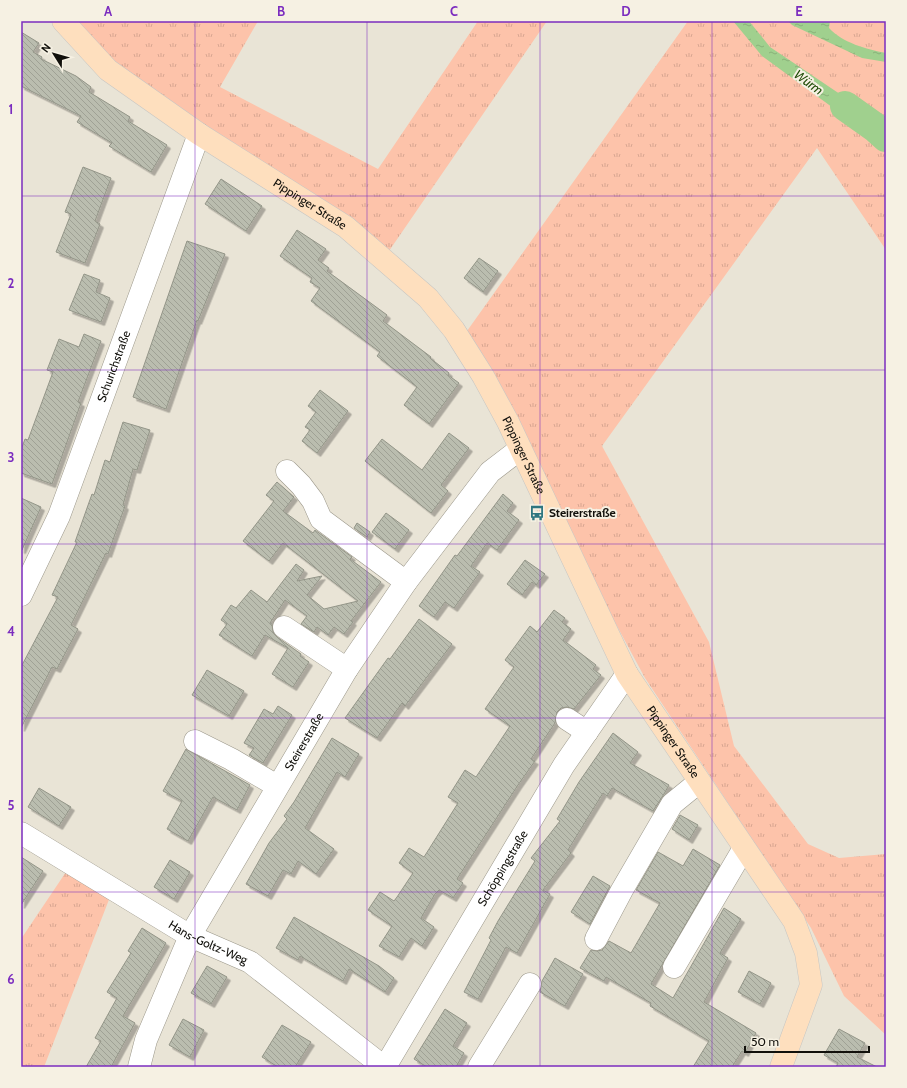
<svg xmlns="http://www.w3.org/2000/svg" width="907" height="1088" font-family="Cabin,sans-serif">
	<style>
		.park { fill: url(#park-tufts) }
		.water { fill: url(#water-ripples) }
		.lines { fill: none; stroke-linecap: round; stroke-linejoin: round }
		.river { stroke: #a0d08e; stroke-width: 30 }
		.building { fill: url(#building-back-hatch); stroke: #939588; filter: url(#shadow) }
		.minor-casing { stroke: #9c988b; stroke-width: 23 }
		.major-casing { stroke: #c6c6c4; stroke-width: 23 }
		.minor { stroke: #fff; stroke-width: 22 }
		.major { stroke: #fedfbe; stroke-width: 22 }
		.grid { fill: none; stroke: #7b2cbf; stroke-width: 1; stroke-opacity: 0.55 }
		.labels { text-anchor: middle; stroke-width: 4; stroke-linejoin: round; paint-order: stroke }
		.street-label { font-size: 12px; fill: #11100b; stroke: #f6f1e3 }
		.poi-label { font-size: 12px; font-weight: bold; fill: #11100b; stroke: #f6f1e3; text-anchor: start }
		.water-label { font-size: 13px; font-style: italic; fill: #1f4c07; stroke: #f6f1e3 }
		.neatline { fill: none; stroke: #7b2cbf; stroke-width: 1.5 }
		.grid-label { font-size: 13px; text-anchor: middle; font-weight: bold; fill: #7b2cbf }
	</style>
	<defs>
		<pattern id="park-tufts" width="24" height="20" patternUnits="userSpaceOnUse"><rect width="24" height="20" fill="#fdc3aa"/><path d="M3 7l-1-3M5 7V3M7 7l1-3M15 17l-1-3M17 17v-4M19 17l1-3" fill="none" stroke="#d8a691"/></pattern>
		<pattern id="water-ripples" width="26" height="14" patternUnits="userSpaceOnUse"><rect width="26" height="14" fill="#a0d08e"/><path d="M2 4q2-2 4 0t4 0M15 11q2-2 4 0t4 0" fill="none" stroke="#89b279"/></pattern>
		<pattern id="building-back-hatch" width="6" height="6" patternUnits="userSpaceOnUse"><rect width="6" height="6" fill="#babdaf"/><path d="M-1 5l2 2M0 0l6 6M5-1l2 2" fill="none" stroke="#9fa195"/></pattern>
		<filter id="shadow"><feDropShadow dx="3.5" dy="3.5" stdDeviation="0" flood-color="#0004"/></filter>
	</defs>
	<rect width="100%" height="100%" fill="#e9e4d6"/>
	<path class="park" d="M71 21H258L220 87 378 169 478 21H547L389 251 130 78Z
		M688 21H886V250L817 148 602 446 709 642 734 746 808 844 839 858 886 854V1035L844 996 811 928 645 678 584 565 467 331Z
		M68 869 110 897 44 1067H21V939Z"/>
	<path class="water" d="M733 21H749L770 47 883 123 873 137 762 56Z
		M788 21H830L829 28C843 43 866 49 886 53V62L862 58 792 25Z"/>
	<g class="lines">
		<path class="river" d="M845 106 876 128 886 137"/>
	</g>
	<path class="building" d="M21 32 39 43 33 52 42 57 41 59 76 76 91 87 89 92 130 117 128 121 167 145 151 172 109 146 112 143 77 122 81 116 21 86Z
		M83 167 111 178 95 221 100 224 85 263 56 252 71 214 65 212Z
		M221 179 262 206 246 231 205 204Z
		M297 230 326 249 318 260 329 268 327 271 387 315 383 321 431 357 430 358 449 373 448 375 459 383 429 424 404 405 417 387 377 356 380 352 311 301 320 288 310 282 312 278 280 256Z
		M187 241 225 254 198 321 197 320 166 409 133 397Z
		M479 258 498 271 483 292 464 278Z
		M84 274 100 280 96 292 110 298 101 322 69 310Z
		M84 334 101 341 78 402 81 403 52 484 21 473V450L25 439 28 440 53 372 47 370 59 339 79 347Z
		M320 390 348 411 317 453 302 441 310 430 305 427 316 412 308 406Z
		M123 422 150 430 137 470 133 469 123 505 125 506 108 554 106 553 71 625 78 629 57 669 52 667 21 728V667L58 597 52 595 77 542H75L92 494 94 495 105 460 110 462Z
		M449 433 469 448 441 485 448 491 431 513 365 461 382 439 422 470Z
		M277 482 294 497 283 511 313 533 315 530 352 557 350 559 381 582 351 621 353 622 344 634 334 627 328 635 317 627 314 632 301 624 307 616 285 600 270 623 272 624 273 632 277 637 301 654 300 656 309 662 293 687 272 674 288 648 265 635 252 656 219 635 227 624 221 620 231 605 236 608 251 590 267 602 296 564 304 570 297 581 322 576 307 595 324 609 358 601 283 543 269 561 243 541 274 501 266 495Z
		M503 494 513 503 507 511 519 520 497 550 487 543 471 566 480 572 454 608 445 602 434 617 419 606 455 555 457 556Z
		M21 498 41 507 22 550H21Z
		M386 513 409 530 395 549 372 532Z
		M357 523 370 532 367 537 354 528Z
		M525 560 545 574 536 585 532 582 522 595 507 584Z
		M554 610 565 618 562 622 571 629 563 640 596 665 593 669 601 675 574 709 567 707 561 708 557 712 555 723 531 759 535 761 518 785 457 879 463 883 453 898 439 890 435 894 421 918 434 927 422 946 411 938 399 957 379 946 392 926 368 910 380 892 394 901 397 897 413 873 399 863 409 848 424 857 458 803 448 797 465 770 476 777 510 726 485 709 514 667 505 660 530 626 537 632Z
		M419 619 452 644 405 706 402 703 377 738 345 718 388 658 390 659Z
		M207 670 244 691 229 716 192 695Z
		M278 706 292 715 263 763 249 755 254 748 244 743 264 709 273 714Z
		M613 733 638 752 630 763 669 785 664 794 653 811 612 788 607 796 603 793 568 850 571 853 543 890 550 894 517 953 506 947 478 999 464 992 491 940 489 938 498 921 535 861 531 858 560 821 557 819 579 782Z
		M332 738 359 754 345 777 337 772 305 828 334 849 316 874 298 861 291 874 283 870 268 896 246 884 269 843 287 819 284 816 294 802Z
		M186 749 250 785 237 810 213 797 188 841 167 829 182 801 163 791Z
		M39 788 71 807 59 826 28 807Z
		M680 815 698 825 689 840 672 829Z
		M693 849 720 865 651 984 673 998 724 908 741 919 720 953 728 958 704 1002 756 1033 745 1053 742 1051 732 1067H693L709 1041 650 1006 651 1003 606 977 604 981 580 968 591 950 597 951 602 950 609 941 631 953 660 903 636 890 658 852 683 866Z
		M21 857 43 871 21 905Z
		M170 860 190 872 174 899 154 887Z
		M593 876 610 886 590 924 571 912Z
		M294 917 379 966 394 978 385 992 349 969 343 981 300 956 298 960 276 948Z
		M142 928 166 943 123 1016 135 1023 111 1067H86L101 1041 95 1038 117 998 107 992 131 953 128 951Z
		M555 958 583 974 565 1006 540 992 542 981Z
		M207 966 227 977 211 1004 191 993Z
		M749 971 771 983 760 1004 738 992Z
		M445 1009 467 1023 453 1046 464 1053 456 1067H427L414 1059Z
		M183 1019 204 1030 190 1057 169 1045Z
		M282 1025 311 1042 295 1067H278L262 1057Z
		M839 1029 865 1043 857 1057 877 1067H836L838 1063 824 1055Z"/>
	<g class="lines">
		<g class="minor-casing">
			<g id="minor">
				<path d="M287 471 301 485 313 501 321 519 406 582"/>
				<path id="s1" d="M21 595 59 516 199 134"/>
				<path d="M284 627 347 669"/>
				<path d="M567 719 587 732"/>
				<path d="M195 741 231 759 277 786"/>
				<path id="s2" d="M21 833 190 936 250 962 384 1067"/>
				<path d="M596 939 622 890 672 804 699 782"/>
				<path d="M674 967 744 848"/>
				<path id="s3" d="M139 1067 146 1040 190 936 347 669 406 582 490 472 520 449"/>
				<path id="s4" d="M385 1067 564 765 627 674"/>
				<path d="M479 1067 530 984"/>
			</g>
		</g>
		<g class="major-casing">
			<g id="major">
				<path id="s5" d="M63 21 108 70 199 134 346 227 428 298 454 330 483 376 508 422 627 674 794 921 806 953 811 985 781 1067"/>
			</g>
		</g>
		<use href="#minor" class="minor"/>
		<use href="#major" class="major"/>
	</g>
	<path class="grid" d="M195 21V1067M367 21V1067M540 21V1067M712 21V1067M21 196H886M21 370H886M21 544H886M21 718H886M21 892H886"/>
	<defs>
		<g id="bus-bare" transform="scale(1.2)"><path d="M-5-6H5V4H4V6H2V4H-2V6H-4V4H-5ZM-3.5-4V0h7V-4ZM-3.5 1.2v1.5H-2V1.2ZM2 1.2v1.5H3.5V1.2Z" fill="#2e7680" stroke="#f6f1e3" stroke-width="2.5" paint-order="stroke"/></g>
	</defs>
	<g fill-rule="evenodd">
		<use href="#bus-bare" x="537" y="513"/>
	</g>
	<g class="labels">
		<g class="street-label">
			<text dy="4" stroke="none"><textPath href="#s5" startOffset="309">Pippinger Straße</textPath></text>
			<text dy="4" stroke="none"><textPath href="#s1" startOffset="247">Schurichstraße</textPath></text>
			<text dy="4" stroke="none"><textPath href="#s5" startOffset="645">Pippinger Straße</textPath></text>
			<text dy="4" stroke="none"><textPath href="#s3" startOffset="366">Steirerstraße</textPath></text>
			<text dy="4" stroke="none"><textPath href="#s5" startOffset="969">Pippinger Straße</textPath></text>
			<text dy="4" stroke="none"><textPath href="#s4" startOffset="231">Schöppingstraße</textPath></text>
			<text dy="4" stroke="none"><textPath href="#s2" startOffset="217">Hans-Goltz-Weg</textPath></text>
		</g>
		<g class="poi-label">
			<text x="549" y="517">Steirerstraße</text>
		</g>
		<g class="water-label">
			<text transform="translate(809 82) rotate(36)" y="5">Würm</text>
		</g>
	</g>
	<rect width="907" height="1088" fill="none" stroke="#f6f1e3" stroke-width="44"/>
	<g transform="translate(54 54) rotate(307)" stroke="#f6f1e3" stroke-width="3" paint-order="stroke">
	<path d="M0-3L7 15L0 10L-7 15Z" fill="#11100b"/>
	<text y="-6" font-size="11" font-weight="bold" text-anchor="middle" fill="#11100b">N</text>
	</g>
	<path d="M745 1046v6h124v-6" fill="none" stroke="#11100b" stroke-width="2"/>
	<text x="751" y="1046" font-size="12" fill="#11100b" stroke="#f6f1e3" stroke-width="3" paint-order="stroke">50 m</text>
	<rect x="22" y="22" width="863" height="1044" class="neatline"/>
	<g class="grid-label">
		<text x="108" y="16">A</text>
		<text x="281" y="16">B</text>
		<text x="454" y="16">C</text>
		<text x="626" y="16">D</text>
		<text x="799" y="16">E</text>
		<text x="11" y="114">1</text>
		<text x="11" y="288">2</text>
		<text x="11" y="462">3</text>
		<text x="11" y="636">4</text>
		<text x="11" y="810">5</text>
		<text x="11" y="984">6</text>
	</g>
</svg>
